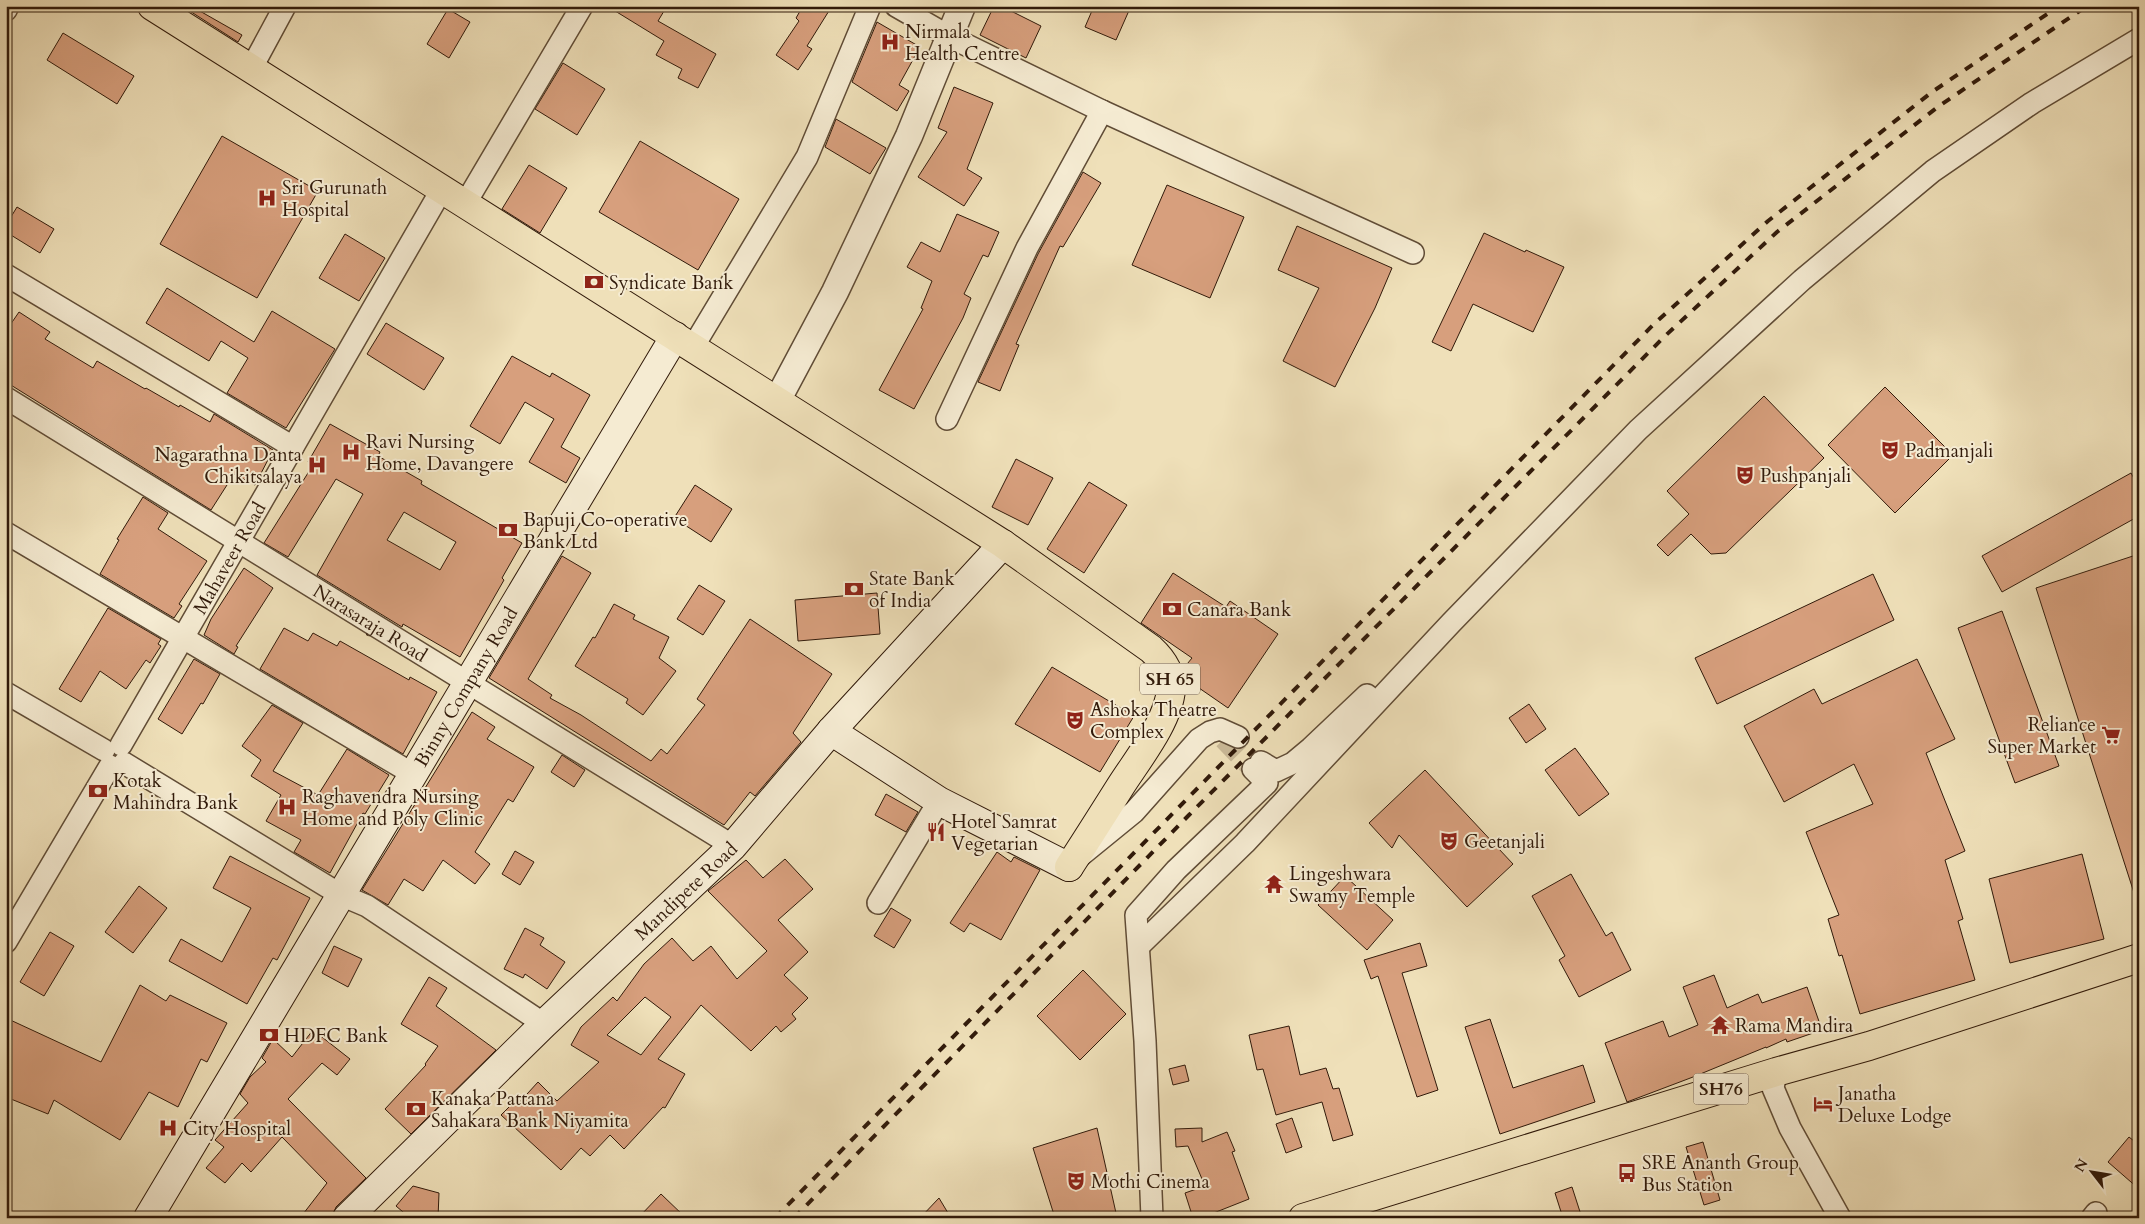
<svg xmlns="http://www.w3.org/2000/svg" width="2145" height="1224" font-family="Cardo,serif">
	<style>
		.building { fill: #d79f7d; stroke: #311a0a; fill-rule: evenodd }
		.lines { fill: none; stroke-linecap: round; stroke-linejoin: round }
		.minor-tunnel { stroke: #c9b896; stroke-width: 21; stroke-dasharray: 21 11; stroke-linecap: butt }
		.minor-casing { stroke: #604c36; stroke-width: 24 }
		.tertiary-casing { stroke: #604c36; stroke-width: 29 }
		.secondary-casing { stroke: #311a0a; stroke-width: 30 }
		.primary-casing { stroke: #311a0a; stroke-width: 30 }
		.minor { stroke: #f5ebd2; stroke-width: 21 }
		.tertiary { stroke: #f5ebd2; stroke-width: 26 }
		.secondary { stroke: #f5ebd2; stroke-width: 28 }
		.primary { stroke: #efe0b9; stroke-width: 28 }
		.rail { stroke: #311a0a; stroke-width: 4; stroke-dasharray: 9 9; stroke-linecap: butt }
		.labels { text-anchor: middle; stroke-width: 4; stroke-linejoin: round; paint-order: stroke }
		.shield { fill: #f5ebd2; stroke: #6c5946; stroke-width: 1 }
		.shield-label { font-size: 18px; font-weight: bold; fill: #311a0a }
		.poi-label { font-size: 19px; fill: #311a0a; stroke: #f5ebd2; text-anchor: start }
		.street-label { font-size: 19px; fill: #311a0a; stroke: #f5ebd2 }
	</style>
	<rect width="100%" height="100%" fill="#efe0b9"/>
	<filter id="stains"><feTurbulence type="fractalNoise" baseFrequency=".004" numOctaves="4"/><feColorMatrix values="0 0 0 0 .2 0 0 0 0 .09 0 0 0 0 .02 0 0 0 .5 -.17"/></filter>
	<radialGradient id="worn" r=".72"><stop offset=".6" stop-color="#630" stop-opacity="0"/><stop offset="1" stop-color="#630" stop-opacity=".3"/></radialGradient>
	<path class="building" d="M182 6H191L242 35 238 42Z
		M607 6H667L658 21 716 54 698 88 678 78 682 69 656 55 664 41Z
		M803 6H832L807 46 812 49 798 70 776 55 799 21 796 18Z
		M994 6H1001L1041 26 1026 58 980 35Z
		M1094 6H1131L1116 40 1085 27Z
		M448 9 470 22 449 58 427 44Z
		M877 22 920 47 899 85 909 91 897 111 852 82Z
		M63 33 134 76 117 104 47 60Z
		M563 63 605 89 577 135 535 109Z
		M954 87 993 103 967 169 982 178 964 206 918 177 947 132 938 128Z
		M836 119 886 148 870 174 825 147Z
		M222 136 318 191 257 298 160 244Z
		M640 141 739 199 698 270 599 212Z
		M529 165 567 188 540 233 502 209Z
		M1083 172 1101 183 1063 247 1060 246 1016 344 1019 345 1000 391 978 382 1038 254Z
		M1167 185 1244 217 1210 298 1132 265Z
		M17 207 54 229 40 253 6 232V225Z
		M957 214 999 232 988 257 983 255 964 294 971 298 963 318 914 409 879 390 923 309 921 308 932 281 907 267 921 242 940 252Z
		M1297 226 1392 268 1375 308 1335 387 1283 361 1319 288 1278 270Z
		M1484 233 1525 252 1526 250 1564 267 1533 332 1473 304 1451 351 1432 342Z
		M345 234 385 258 359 301 319 278Z
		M167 288 254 342 272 311 335 349 286 428 227 393 248 358 221 341 209 361 146 323Z
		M19 312 50 332 45 339 93 368 97 361 145 389 146 388 179 407 180 405 210 422 214 414 273 450 255 485 234 474 211 510 6 382V331Z
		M386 323 444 358 424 390 367 354Z
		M512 356 550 377 552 373 590 395 561 447 580 458 566 483 529 462 554 419 525 402 500 444 470 426Z
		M1885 387 1953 455 1895 513 1828 445Z
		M1764 396 1824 458 1726 553 1711 554 1691 534 1668 556 1657 545 1689 514 1667 491Z
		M330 424 380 452 378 456 422 481 421 484 522 543 502 578 504 580 460 657 403 624 402 627 317 575 363 494 336 479 288 557 264 543 313 465 308 462ZM404 512 456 542 440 570 387 540Z
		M1016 459 1053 478 1028 525 992 507Z
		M2131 473 2139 488V516L2002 592 1982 556Z
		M1089 482 1127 505 1084 573 1047 549Z
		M695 485 732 509 711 542 674 518Z
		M143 497 168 513 158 529 207 561 179 604 182 606 174 618 100 574 119 540 117 539Z
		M2139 554V896H2135L2036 588Z
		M562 556 591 573 528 679 552 695 550 698 581 715 651 761 661 749 667 754 705 705 697 699 750 619 832 674 793 733 801 742 755 796 750 792 724 825 489 678Z
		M244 568 273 588 236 646 238 647 234 654 204 635 211 619Z
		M1173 573 1226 607 1230 601 1278 634 1228 708 1186 679 1183 669 1192 658 1141 623Z
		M1873 574 1894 620 1717 704 1695 658Z
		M699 585 725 601 703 635 677 619Z
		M877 593 880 634 798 641 795 600Z
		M614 604 635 615 633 619 669 637 659 658 676 671 643 715 626 703 628 699 575 666 593 637 595 638Z
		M108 608 161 639 158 644 161 646 150 663 146 660 126 689 100 671 81 702 59 689Z
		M2002 611 2059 766 2015 783 1958 628Z
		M284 628 308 641 313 633 337 646 340 641 409 680 410 677 437 692 403 754 260 669Z
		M194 659 220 674 203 704 201 703 182 734 158 719Z
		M1917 659 1955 739 1926 753 1965 851 1945 860 1963 919 1958 921 1975 980 1860 1014 1842 955 1839 956 1828 919 1839 915 1806 832 1873 804 1854 764 1784 802 1744 726 1814 689 1822 704Z
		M1052 667 1134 716 1100 772 1015 724Z
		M1529 704 1546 729 1526 743 1509 718Z
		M272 705 303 723 273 771 318 795 347 749 389 775 365 814 363 813 330 873 294 852 301 840 266 821 281 795 251 776 261 760 242 746Z
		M472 712 495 727 487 739 534 767 513 802 508 799 475 852 490 864 475 884 443 860 423 891 404 879 388 905 362 890Z
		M1575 748 1609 794 1579 816 1545 770Z
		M562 755 585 770 574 787 551 772Z
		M1425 770 1513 864 1467 907 1399 835 1392 848 1369 823Z
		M886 794 918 812 906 832 875 815Z
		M515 851 534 862 520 885 502 874Z
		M997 852 1011 862 1014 857 1040 870 1001 940 970 923 964 932 950 923Z
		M2082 854 2104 939 2010 963 1989 879Z
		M230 856 310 898 277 960 273 958 247 1004 169 961 181 939 222 962 251 908 213 888Z
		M785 859 813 889 778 920 808 952 784 975 808 998 792 1014 796 1019 781 1032 776 1026 751 1051 701 1005 658 1059 685 1074 665 1108 663 1107 624 1149 610 1135 590 1156 581 1148 561 1170 501 1115 514 1102 517 1105 538 1082 557 1101 599 1062 571 1045 581 1027 613 997 617 1001 644 964 672 938 693 961 711 946 737 979 767 951 708 891 746 860 763 878ZM645 997 671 1017 641 1055 607 1035Z
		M1571 874 1606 936 1612 932 1631 970 1579 997 1559 960 1565 956 1532 896Z
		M1345 876 1393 920 1367 950 1318 905Z
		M139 886 167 908 133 953 105 932Z
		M891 908 911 920 894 948 874 936Z
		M525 928 544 938 540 945 565 962 547 989 525 974 523 978 504 969Z
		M50 932 74 946 44 996 20 982Z
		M1420 943 1427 966 1402 973 1438 1090 1417 1097 1378 976 1371 979 1364 960Z
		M334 946 362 959 348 987 322 973Z
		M1083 970 1126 1014 1080 1060 1037 1016Z
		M1714 975 1727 1008 1758 994 1762 1003 1807 987 1822 1030 1787 1042 1786 1039 1766 1048V1047L1693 1077 1627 1102 1605 1043 1663 1021 1669 1037 1698 1025 1683 987Z
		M429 977 447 988 436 1006 496 1050 411 1134 385 1109 426 1065 425 1064 438 1046 401 1024Z
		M140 985 166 1001 170 995 227 1023 207 1062 201 1059 178 1107 149 1092 120 1140 54 1100 48 1114 6 1097V1018L101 1062Z
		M1490 1019 1513 1088 1583 1065 1595 1102 1500 1134 1465 1027Z
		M1289 1026 1300 1075 1326 1068 1333 1089 1339 1088 1353 1135 1333 1141 1322 1102 1276 1115 1263 1069 1257 1070 1249 1035Z
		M313 1030 350 1059 337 1075 322 1063 288 1099 366 1178 336 1207 332 1218H300L327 1183 282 1137 251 1172 242 1163 225 1183 206 1168 224 1147 215 1140 248 1103 240 1094 250 1077 266 1062 262 1058 273 1039 292 1057Z
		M1185 1065 1189 1081 1173 1085 1169 1069Z
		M1292 1118 1302 1147 1286 1153 1276 1124Z
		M1097 1128 1116 1213 1103 1218H1055L1033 1148Z
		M1202 1128V1142L1227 1132 1235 1151 1232 1152 1249 1199 1201 1218H1193L1185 1193 1205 1186 1188 1146 1176 1147 1175 1129Z
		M2129 1137 2139 1145V1189L2108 1162Z
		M1703 1142 1720 1200 1704 1205 1686 1147Z
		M413 1186 439 1193 438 1218H410L396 1206Z
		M1572 1187 1582 1218H1563L1555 1193Z
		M661 1194 686 1218H638Z
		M939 1198 951 1218H920Z"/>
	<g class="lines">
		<path class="minor-tunnel" d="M1224 739 1253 769"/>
		<g class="minor-casing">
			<g id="minor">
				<path d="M896 6 950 37 1102 111 1413 253"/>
				<path d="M6 10 8 6"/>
				<path d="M251 69 285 6"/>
				<path d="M465 204 582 6"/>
				<path d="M6 275 293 447"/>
				<path d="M693 347 807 157 870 6"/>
				<path id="s1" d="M6 398 733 846"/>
				<path d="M947 419 1027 248 1102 111"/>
				<path d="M6 533 413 774"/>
				<path d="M6 693 104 750"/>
				<path id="s2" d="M121 745 442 189"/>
				<path d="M1261 762 1276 771 1293 763 1311 748 1367 695"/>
				<path d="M124 763 341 895 367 906 544 1024"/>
				<path d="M1080 856 1134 812 1199 739 1210 732 1220 729 1238 737"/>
				<path d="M878 903 939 801"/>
				<path d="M6 942 110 766"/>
				<path d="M1139 946 1245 843 1451 623 1638 430 1802 280 1933 171 2032 103 2139 39"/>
				<path d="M1776 1072 1773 1088 1790 1128 1840 1218"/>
				<path d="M1152 1218 1145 1041 1136 915 1176 870 1267 783 1253 769"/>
				<path d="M2092 1218 2096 1213"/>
			</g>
		</g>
		<g class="tertiary-casing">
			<path id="tertiary" d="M777 401 835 292 909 136 962 6"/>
		</g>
		<g class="secondary-casing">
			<g id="secondary">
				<path d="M831 731 939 801 1069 867"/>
				<path id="s3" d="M148 1218 675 336"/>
				<path id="s4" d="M347 1218 544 1024 733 846 831 731 1003 544"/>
			</g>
		</g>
		<g class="primary-casing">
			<path id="primary" d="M152 6 1003 544 1151 649C1163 660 1171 672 1171 689 1169 721 1137 760 1120 787 1103 814 1086 841 1069 867
				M1303 1218 1776 1072 1869 1046 2139 958"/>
		</g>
		<use href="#minor" class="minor"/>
		<use href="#tertiary" class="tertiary"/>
		<use href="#secondary" class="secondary"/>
		<use href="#primary" class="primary"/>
		<path class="rail" d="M775 1218 1654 324 1768 221 1932 92 2059 6
			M794 1218 1189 815 1665 336 1777 232 1939 106 2087 6"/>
	</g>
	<defs>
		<g id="hospital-bare" transform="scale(1.5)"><path d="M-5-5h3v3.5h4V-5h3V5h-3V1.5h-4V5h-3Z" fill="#8f2418" stroke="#f5ebd2" stroke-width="2.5" paint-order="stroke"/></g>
		<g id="bank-bare" transform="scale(1.5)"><path d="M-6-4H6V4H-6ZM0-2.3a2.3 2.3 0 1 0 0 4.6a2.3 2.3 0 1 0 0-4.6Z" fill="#8f2418" stroke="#f5ebd2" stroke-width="2.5" paint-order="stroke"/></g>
		<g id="theatre-bare" transform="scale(1.5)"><path d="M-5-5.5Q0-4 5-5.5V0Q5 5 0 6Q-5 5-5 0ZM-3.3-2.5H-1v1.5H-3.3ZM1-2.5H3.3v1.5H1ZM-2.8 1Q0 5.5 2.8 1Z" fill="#8f2418" stroke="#f5ebd2" stroke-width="2.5" paint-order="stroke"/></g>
		<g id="supermarket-bare" transform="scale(1.5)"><path d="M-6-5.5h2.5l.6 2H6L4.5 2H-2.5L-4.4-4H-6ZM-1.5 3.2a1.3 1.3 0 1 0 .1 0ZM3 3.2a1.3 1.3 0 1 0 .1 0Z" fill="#8f2418" stroke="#f5ebd2" stroke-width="2.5" paint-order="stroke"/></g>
		<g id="restaurant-bare" transform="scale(1.5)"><path d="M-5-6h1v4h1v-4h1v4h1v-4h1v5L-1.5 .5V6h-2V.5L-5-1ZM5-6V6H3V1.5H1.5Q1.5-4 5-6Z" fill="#8f2418" stroke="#f5ebd2" stroke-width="2.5" paint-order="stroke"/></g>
		<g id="temple-bare" transform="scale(1.5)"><path d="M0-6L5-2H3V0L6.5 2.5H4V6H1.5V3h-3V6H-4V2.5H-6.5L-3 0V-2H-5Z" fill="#8f2418" stroke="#f5ebd2" stroke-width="2.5" paint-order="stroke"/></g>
		<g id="hotel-bare" transform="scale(1.5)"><path d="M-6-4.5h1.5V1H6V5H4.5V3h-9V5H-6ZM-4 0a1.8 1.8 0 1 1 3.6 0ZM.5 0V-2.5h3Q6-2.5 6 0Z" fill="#8f2418" stroke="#f5ebd2" stroke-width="2.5" paint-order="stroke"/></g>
		<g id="bus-bare" transform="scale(1.5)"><path d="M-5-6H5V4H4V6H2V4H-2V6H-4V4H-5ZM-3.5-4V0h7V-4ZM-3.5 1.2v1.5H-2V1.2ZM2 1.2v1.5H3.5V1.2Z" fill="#8f2418" stroke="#f5ebd2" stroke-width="2.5" paint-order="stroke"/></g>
	</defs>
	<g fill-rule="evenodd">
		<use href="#hospital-bare" x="890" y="42"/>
		<use href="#hospital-bare" x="267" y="198"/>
		<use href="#bank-bare" x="594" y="282"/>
		<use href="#theatre-bare" x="1890" y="450"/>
		<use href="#hospital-bare" x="351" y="452"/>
		<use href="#hospital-bare" x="317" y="465"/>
		<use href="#theatre-bare" x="1745" y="475"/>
		<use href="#bank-bare" x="508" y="530"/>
		<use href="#bank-bare" x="854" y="589"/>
		<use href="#bank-bare" x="1172" y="609"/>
		<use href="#theatre-bare" x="1075" y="720"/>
		<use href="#supermarket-bare" x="2111" y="735"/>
		<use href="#bank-bare" x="98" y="791"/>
		<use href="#hospital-bare" x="287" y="807"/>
		<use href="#restaurant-bare" x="936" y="832"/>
		<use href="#theatre-bare" x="1449" y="841"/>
		<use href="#temple-bare" x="1274" y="884"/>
		<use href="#temple-bare" x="1720" y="1025"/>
		<use href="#bank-bare" x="269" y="1035"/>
		<use href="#hotel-bare" x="1823" y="1104"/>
		<use href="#bank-bare" x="416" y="1109"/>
		<use href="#hospital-bare" x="168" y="1128"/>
		<use href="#bus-bare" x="1627" y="1173"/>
		<use href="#theatre-bare" x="1076" y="1181"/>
	</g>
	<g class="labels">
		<g class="shield">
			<rect x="1140" y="663.5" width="60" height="31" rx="4"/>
			<rect x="1693.5" y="1073.5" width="55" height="31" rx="4"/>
		</g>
		<g class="shield-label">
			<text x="1170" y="685">SH 65</text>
			<text x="1721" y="1095">SH76</text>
		</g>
		<g class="poi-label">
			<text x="905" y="38">Nirmala<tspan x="905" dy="22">Health Centre</tspan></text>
			<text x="282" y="194">Sri Gurunath<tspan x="282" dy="22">Hospital</tspan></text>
			<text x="609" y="289">Syndicate Bank</text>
			<text x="366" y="448">Ravi Nursing<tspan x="366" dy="22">Home, Davangere</tspan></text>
			<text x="1905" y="457">Padmanjali</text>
			<text x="302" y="461" text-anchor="end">Nagarathna Danta<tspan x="302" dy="22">Chikitsalaya</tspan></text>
			<text x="1760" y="482">Pushpanjali</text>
			<text x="523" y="526">Bapuji Co-operative<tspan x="523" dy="22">Bank Ltd</tspan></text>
			<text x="869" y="585">State Bank<tspan x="869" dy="22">of India</tspan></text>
			<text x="1187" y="616">Canara Bank</text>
			<text x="1090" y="716">Ashoka Theatre<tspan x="1090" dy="22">Complex</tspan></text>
			<text x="2096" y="731" text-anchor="end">Reliance<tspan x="2096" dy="22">Super Market</tspan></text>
			<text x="113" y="787">Kotak<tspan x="113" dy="22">Mahindra Bank</tspan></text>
			<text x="302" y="803">Raghavendra Nursing<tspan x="302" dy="22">Home and Poly Clinic</tspan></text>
			<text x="951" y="828">Hotel Samrat<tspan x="951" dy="22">Vegetarian</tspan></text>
			<text x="1464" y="848">Geetanjali</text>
			<text x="1289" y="880">Lingeshwara<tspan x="1289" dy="22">Swamy Temple</tspan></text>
			<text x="1735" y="1032">Rama Mandira</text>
			<text x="284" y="1042">HDFC Bank</text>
			<text x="1838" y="1100">Janatha<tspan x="1838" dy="22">Deluxe Lodge</tspan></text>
			<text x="431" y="1105">Kanaka Pattana<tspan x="431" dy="22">Sahakara Bank Niyamita</tspan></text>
			<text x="183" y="1135">City Hospital</text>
			<text x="1642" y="1169">SRE Ananth Group<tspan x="1642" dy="22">Bus Station</tspan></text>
			<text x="1091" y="1188">Mothi Cinema</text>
		</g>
		<g class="street-label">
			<text dy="7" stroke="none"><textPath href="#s2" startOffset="216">Mahaveer Road</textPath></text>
			<text dy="7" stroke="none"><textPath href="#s1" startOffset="428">Narasaraja Road</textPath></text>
			<text dy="7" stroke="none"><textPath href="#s3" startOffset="619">Binny Company Road</textPath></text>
			<text dy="7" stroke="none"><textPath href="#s4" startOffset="471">Mandipete Road</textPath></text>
		</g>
	</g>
	<rect width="2145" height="1224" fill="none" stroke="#efe0b9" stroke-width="25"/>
	<rect x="8" y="8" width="2130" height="1209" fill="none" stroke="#311a0a" stroke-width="2.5"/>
	<rect x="12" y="12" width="2120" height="1199" fill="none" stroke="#311a0a"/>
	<g transform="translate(2092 1172) rotate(301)" stroke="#f5ebd2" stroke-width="4" paint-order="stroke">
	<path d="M0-4L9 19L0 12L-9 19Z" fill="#311a0a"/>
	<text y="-8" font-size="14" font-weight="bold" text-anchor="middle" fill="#311a0a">N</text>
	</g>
	<rect width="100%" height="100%" filter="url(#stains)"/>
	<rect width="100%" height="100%" fill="url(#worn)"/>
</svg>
